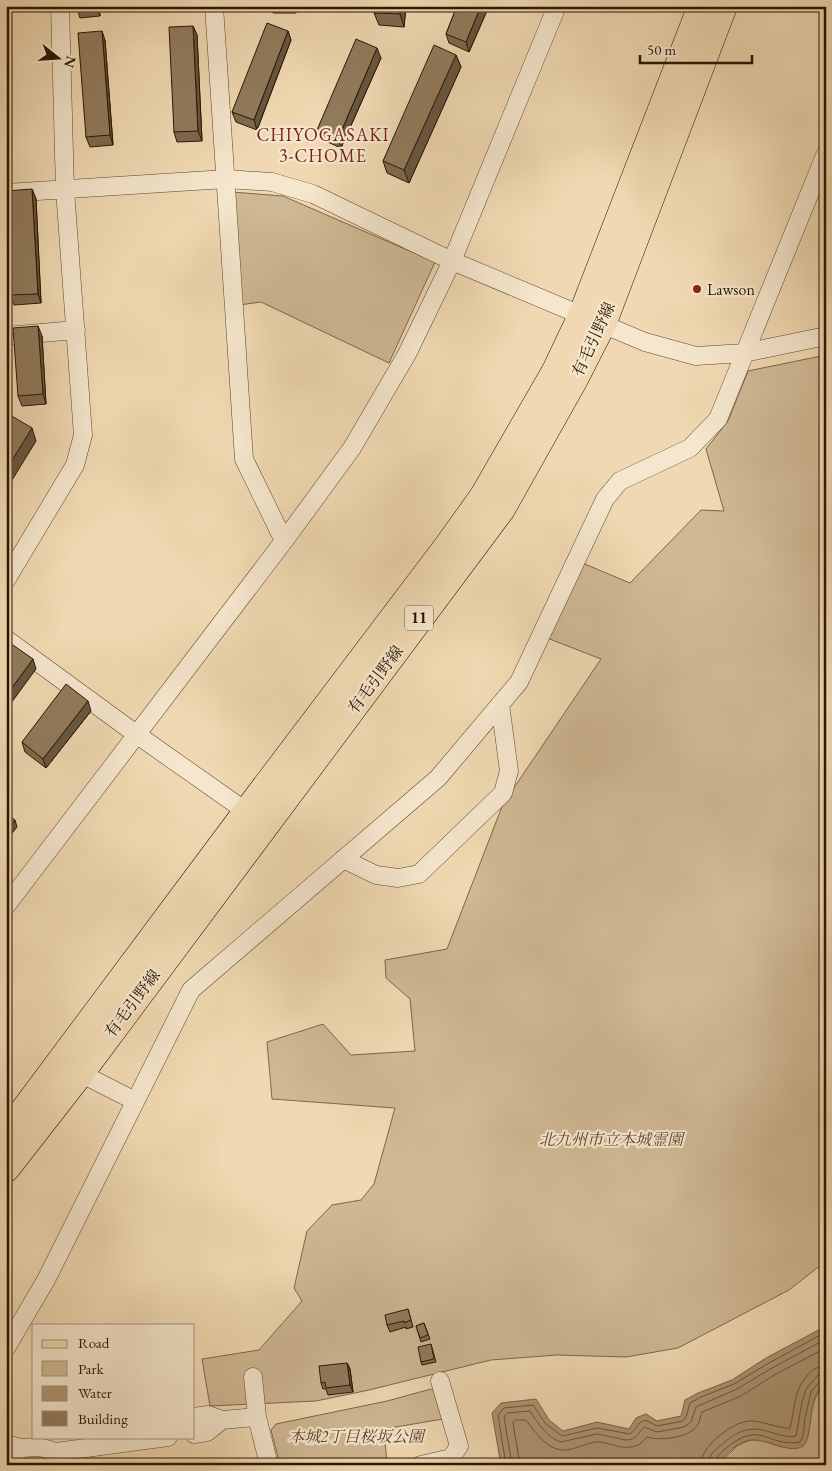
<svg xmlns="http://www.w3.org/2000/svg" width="832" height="1471" font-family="'EB Garamond','Noto Serif JP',serif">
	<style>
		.green { fill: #cfb894; stroke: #7d664a }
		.water { fill: #ad9675; stroke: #796246 }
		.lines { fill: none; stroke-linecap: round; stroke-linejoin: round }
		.shore { stroke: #6c563a; stroke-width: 1 }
		.minor-casing { stroke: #5c462c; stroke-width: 19 }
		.primary-casing { stroke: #2b1500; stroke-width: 29 }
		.minor { stroke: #f5e6cd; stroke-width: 18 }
		.primary { stroke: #f0d9b2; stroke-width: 28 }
		.wall { fill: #7d6a50; stroke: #2b1500 }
		.shaded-wall { fill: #665641; stroke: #2b1500 }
		.building { fill: #917b5d; stroke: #2b1500 }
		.poi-dot { fill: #8f2418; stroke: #f5e6cd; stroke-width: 2 }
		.labels { text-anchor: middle; stroke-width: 4.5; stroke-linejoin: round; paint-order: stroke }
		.shield { fill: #f5e6cd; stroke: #68543e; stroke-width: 1 }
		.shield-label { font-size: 15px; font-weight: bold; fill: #2b1500 }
		.poi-label { font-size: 16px; fill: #2b1500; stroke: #f5e6cd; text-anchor: start }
		.street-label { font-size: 16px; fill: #2b1500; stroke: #f5e6cd }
		.park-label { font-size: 16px; font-style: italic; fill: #5c462c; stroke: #f5e6cd }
		.neighbourhood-label { font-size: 18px; letter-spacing: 1px; fill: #7a1f14; stroke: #f5e6cd }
	</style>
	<rect width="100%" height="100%" fill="#f0d9b2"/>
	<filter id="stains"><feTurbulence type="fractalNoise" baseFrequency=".004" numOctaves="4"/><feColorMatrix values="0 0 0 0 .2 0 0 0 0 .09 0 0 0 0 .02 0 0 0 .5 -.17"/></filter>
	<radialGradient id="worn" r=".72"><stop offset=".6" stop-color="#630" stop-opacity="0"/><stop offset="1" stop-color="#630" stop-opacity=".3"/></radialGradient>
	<path class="green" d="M232 192 283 196 435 262 389 363 261 302 239 305Z
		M826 355V1261L789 1290 678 1348 626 1357 557 1355 491 1360 369 1390 316 1401 210 1406 202 1359 259 1350 302 1301 294 1288 307 1231 332 1205 361 1200 374 1184 395 1108 272 1099 267 1042 323 1024 351 1055 415 1051 410 999 386 978 385 960 447 949 503 804 601 659 547 638 580 562 630 583 701 510 724 511 706 449 728 421 748 371Z
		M826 1383V1465H718L737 1446 750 1440H761L781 1447 808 1437C810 1417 811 1397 826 1383Z
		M431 1389 435 1392 443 1419 384 1429 387 1464 280 1465 271 1430 276 1424 387 1401Z"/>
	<path class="water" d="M826 1326V1383C822 1386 818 1390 816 1395 810 1406 811 1441 803 1446 790 1455 766 1438 751 1440 738 1441 725 1455 718 1465H501L492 1413 501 1403 536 1399 549 1420 563 1431 597 1422 629 1429 636 1418 646 1414 657 1421 681 1416 685 1400 698 1393 732 1380 766 1358Z"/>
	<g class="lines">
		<path class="shore" d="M506 1465 498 1415 504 1408 533 1405 545 1423 562 1436 597 1428 630 1434C637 1430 636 1423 645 1420L657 1426 683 1421 686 1417 690 1403 701 1397 734 1384 769 1363 826 1332
			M512 1465 504 1417 507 1413 530 1411C538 1423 546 1437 561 1442L597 1434 626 1440C637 1440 638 1433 644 1427L657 1432 684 1427 691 1422 696 1407 737 1389 772 1368 826 1339
			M520 1465 513 1423 515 1420H526C534 1430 543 1445 557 1449 569 1453 583 1444 595 1442 607 1441 619 1449 630 1447 638 1447 642 1442 647 1437 659 1441 688 1438 696 1427 700 1423 700 1417 702 1412L741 1396 776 1374 826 1348
			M700 1465C701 1446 733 1421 751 1421 764 1421 779 1429 790 1428 795 1410 793 1392 806 1377 812 1370 817 1366 826 1366
			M708 1465C708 1456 714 1451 720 1446 738 1430 750 1425 773 1433 781 1435 788 1438 796 1436L802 1402 806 1389 817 1376 826 1373
			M714 1465C715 1458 720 1454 725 1449 761 1418 767 1448 800 1442L803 1436 805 1418 811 1392 820 1381 826 1380"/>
		<g class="minor-casing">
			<path id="minor" d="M214 6 244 459 284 541
				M6 193 226 179 272 182 313 194 452 261 645 342 696 356 744 353 826 336
				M6 336 76 330
				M6 580 75 465 83 435 65 190 60 6
				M6 639 136 734 254 817
				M343 859 376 875 398 878 419 874 503 793 509 771 500 704
				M6 906 284 541 352 448 407 354 452 261 557 6
				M72 1067 80 1073 135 1101
				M6 1348 46 1280 191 990 438 778 519 682 605 499 620 481 690 448 718 419 826 153
				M253 1377 257 1417 269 1465
				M194 1417 208 1415 222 1420 257 1417
				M194 1434 207 1432 222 1420
				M6 1444 20 1448 40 1447 56 1452 168 1437
				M11 1465 20 1448
				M421 1465 451 1458 459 1446 440 1381"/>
		</g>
		<g class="primary-casing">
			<path id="primary" d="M6 1135 247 812 449 545 484 496 556 371 582 316 702 6
				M6 1168 80 1073 501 509 574 379 602 324 723 6"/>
		</g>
		<use href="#minor" class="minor"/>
		<use href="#primary" class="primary"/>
	</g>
	<path class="wall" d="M99 6 100 16 80 18 77 8Z
		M168 6H193V9L170 10Z
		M270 6H296V13H273Z
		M406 6 404 27 379 25 374 13Z
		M457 6H489L469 52 449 43 446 34Z
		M193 26 197 35 202 141 177 142 174 132Z
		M288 31 291 40 257 130 236 122 232 112Z
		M105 40 113 145 90 147 86 137Z
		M456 55 461 67 409 183 387 173 383 161Z
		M381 58 341 148 321 139 317 130Z
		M32 189 36 199 41 303 14 305 10 295Z
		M42 336 46 404 22 406 18 396Z
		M91 711 46 768 25 752 22 742Z
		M408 1309 413 1327 406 1329V1327L390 1332 387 1325Z
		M424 1323 430 1339 421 1342 416 1326Z
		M431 1344 436 1362 422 1365 421 1362Z
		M347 1363 350 1369 353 1392 328 1395 326 1389H323L321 1383Z"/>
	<path class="shaded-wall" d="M96 6H99L100 16 96 7Z
		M294 6H296V13Z
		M400 6H406L404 27 400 14Z
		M481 6H489L469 52 466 42Z
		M193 26 197 35 202 141 198 131Z
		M102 31 105 40 113 145 110 135Z
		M288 31 291 40 257 130 254 120Z
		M377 48 381 58 341 148 338 139Z
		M456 55 461 67 409 183 404 170Z
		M32 189 36 199 41 303 38 294Z
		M38 326 42 336 46 404 43 394Z
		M32 428 36 441 6 490V470Z
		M33 659 36 669 6 710V696Z
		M88 701 91 711 46 768 43 759Z
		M15 820 17 827 6 841V832Z
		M347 1363 350 1369 353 1392 350 1385Z"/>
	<path class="building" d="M77 6H96V7L77 8Z
		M374 6H400V14L374 13Z
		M457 6H481L466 42 446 34Z
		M267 23 288 31 254 120 232 112Z
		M193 26 198 131 174 132 169 27Z
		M102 31 110 135 86 137 78 33Z
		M356 39 377 48 338 139 317 130Z
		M434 45 456 55 404 170 383 161Z
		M32 189 38 294 10 295 6 222V191Z
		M38 326 43 394 18 396 13 328Z
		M10 415 32 428 6 470V421Z
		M10 643 33 659 6 696V648Z
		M66 684 88 701 43 759 22 742Z
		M6 814 15 820 6 832Z
		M408 1309 411 1320 404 1323V1321L387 1325 385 1315Z
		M424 1323 428 1335 420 1338 416 1326Z
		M431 1344 434 1359 421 1362 418 1347Z
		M347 1363 350 1385 326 1388 325 1382 321 1383 319 1366Z"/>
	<circle class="poi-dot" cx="697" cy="289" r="5"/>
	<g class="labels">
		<rect class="shield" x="405" y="605.5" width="28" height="25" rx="4"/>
		<g class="shield-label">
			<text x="419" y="623">11</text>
		</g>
		<g class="poi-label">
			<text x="707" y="295">Lawson</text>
		</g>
		<g class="street-label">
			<text transform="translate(593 339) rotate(-65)" y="6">有毛引野線</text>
			<text transform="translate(375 679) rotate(-53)" y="6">有毛引野線</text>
			<text transform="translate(132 1003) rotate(-53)" y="6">有毛引野線</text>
		</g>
		<g class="park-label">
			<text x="611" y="1145">北九州市立本城霊園</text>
			<text x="356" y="1442">本城2丁目桜坂公園</text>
		</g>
		<g class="neighbourhood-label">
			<text x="323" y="141">CHIYOGASAKI<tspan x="323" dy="21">3-CHOME</tspan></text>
		</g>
	</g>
	<rect width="832" height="1471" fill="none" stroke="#f0d9b2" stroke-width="25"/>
	<rect x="8" y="8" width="817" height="1456" fill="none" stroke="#2b1500" stroke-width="2.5"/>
	<rect x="12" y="12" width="807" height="1446" fill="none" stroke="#2b1500"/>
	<rect x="32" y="1324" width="162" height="115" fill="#f5e6cd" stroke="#a4927b"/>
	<rect x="42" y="1340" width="25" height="8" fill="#f0d9b2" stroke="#a4927b"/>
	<text x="78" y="1348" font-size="15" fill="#2b1500">Road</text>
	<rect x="42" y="1361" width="25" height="15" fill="#cfb894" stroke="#a4927b"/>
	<text x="78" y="1374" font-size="15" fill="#2b1500">Park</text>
	<rect x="42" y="1386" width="25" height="15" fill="#ad9675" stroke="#a4927b"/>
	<text x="78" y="1398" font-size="15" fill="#2b1500">Water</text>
	<rect x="42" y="1411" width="25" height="15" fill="#917b5d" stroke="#a4927b"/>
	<text x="78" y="1424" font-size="15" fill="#2b1500">Building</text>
	<g transform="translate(58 58) rotate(107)" stroke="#f5e6cd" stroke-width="4" paint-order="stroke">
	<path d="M0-4L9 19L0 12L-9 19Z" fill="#2b1500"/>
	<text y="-8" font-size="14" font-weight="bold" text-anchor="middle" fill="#2b1500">N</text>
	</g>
	<path d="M640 55v8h112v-8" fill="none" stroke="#2b1500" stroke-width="2.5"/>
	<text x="647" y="55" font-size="15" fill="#2b1500" stroke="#f5e6cd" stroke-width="4" paint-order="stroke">50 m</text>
	<rect width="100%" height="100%" filter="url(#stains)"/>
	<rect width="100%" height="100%" fill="url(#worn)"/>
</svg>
